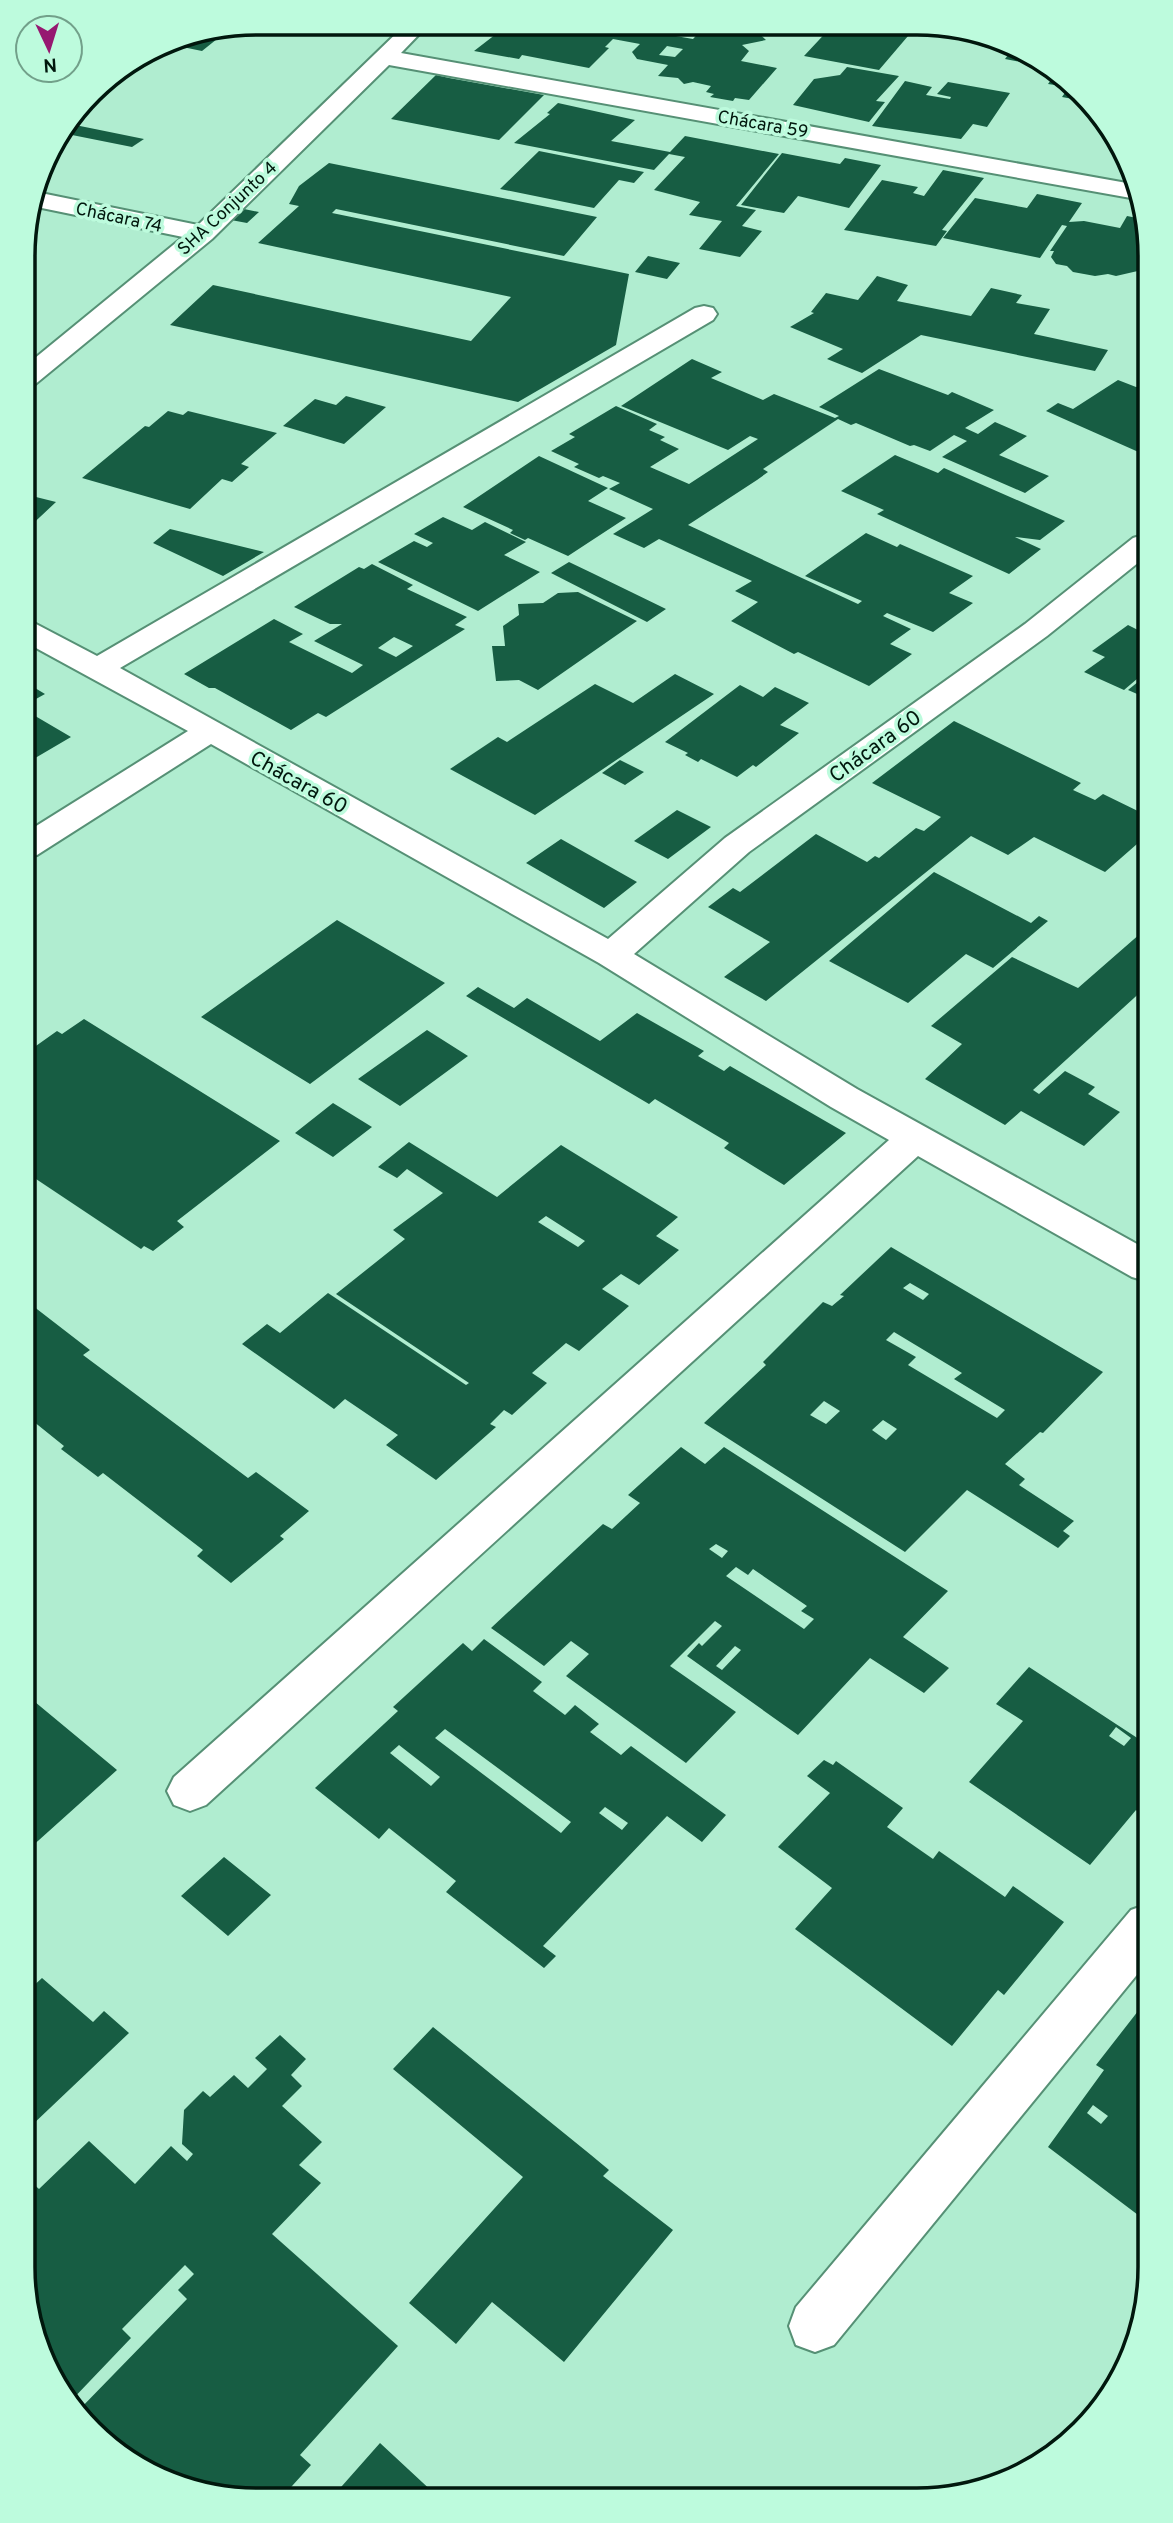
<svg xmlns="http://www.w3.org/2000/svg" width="1173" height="2523" font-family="Overpass,sans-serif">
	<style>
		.building { fill: #175d43; fill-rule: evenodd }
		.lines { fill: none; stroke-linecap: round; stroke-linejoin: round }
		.minor-casing { stroke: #569075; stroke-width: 4 }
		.minor { fill: #fff; fill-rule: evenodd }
		.labels { text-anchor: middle; stroke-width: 7; stroke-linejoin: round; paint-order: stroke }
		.far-street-label { font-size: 18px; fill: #01170d; stroke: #bdfbdd }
		.street-label { font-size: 21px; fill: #01170d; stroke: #bdfbdd }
		.rim { fill: none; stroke: #01170d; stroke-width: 3.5 }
	</style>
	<rect width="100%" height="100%" fill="#b0edd0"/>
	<path class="building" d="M509 24 578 25 614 31 619 26 693 39 705 26H751L766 40 742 45 749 51 741 61 777 68 749 100 735 98 733 101 710 97 714 94 706 92 711 86 693 82 684 84 678 78 658 76 668 65 637 59 632 52 640 44 613 39 605 47 609 48 589 68 522 55 519 59 474 51ZM667 46 683 49 675 57 659 55Z
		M645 25H690L682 33Z
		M832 26 902 27 914 29 879 70 804 56Z
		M232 27 202 51 163 43 167 40Z
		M1011 51 1038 64 1037 65 1005 59Z
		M847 67 899 76 876 101 885 102 869 122 793 105 814 79 840 75Z
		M1056 73 1071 81 1089 102 1062 97 1069 87 1048 84Z
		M436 75 449 78 544 95 499 140 391 119Z
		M905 81 932 87 926 95 950 99 951 97 937 94 948 82 1010 93 987 127 973 124 961 139 872 126Z
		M558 103 635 120 611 141 670 152 685 136 779 154 736 206 756 210 742 226 762 231 740 257 699 249 722 221 689 215 700 202 654 190 685 157 669 154 654 170 514 143 550 114 547 113Z
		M70 124 85 127 144 139 132 147 62 133Z
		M539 151 644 172 634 183 619 180 594 208 500 189Z
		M782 153 840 164 845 158 881 165 849 208 798 196 784 213 741 205Z
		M329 163 597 217 564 256 336 209 332 213 629 274 616 345 518 402 170 325 213 285 471 341 511 297 258 243 299 206 289 204 299 186Z
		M943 170 984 178 942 230 947 231 936 246 844 230 882 180 918 187 913 193 924 196Z
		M1037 194 1082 203 1069 222 1084 221 1120 228 1127 216 1142 219V270L1116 276 1108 274 1095 276 1073 272 1067 266 1056 264 1051 257 1054 251H1050L1067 226 1062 225 1040 258 943 238 975 198 1027 208Z
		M244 209 259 212 247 223 231 220Z
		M648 256 680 263 667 279 635 272Z
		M877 276 908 285 897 301 971 316 991 288 1022 295 1016 303 1050 309 1034 334 1108 350 1095 371 921 335 862 373 827 359 843 349 790 327 814 313 811 312 826 293 858 300Z
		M692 359 722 372 711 378 763 400 774 394 835 418 839 416 819 407 879 369 948 395 952 392 994 410 965 428 978 434 995 422 1027 436 999 455 1049 476 1025 493 942 457 967 441 954 435 930 451 914 445 910 446 856 423 851 425 838 419 763 469 768 472 757 480 688 525 858 604 862 601 805 576 866 533 897 547 900 544 973 576 949 593 973 603 933 632 887 613 883 616 911 629 890 644 912 654 869 686 798 652 794 654 731 621 758 602 735 591 752 581 659 539 644 548 613 534 653 509 609 489 620 483 603 476 599 478 574 467 579 464 551 451 575 437 569 434 616 406 657 424 649 430 665 437 660 440 679 449 650 467 689 484 758 439 750 436 728 450 621 406Z
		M1118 380 1136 387 1143 385V454L1046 411 1058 403 1073 409Z
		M346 396 386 407 344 444 283 426 315 399 336 405Z
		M168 411 183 415 188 411 277 433 241 464 249 467 232 482 222 479 190 509 82 478 145 426 149 427Z
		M895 455 938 473 944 468 1065 521 1040 540 1015 537 1041 549 1009 574 877 514 884 510 841 491Z
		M539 456 608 488 588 501 626 518 568 556 528 538 525 540 510 533 513 530 463 507Z
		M24 494 56 502 24 532Z
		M443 517 472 530 485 522 526 542 504 555 540 572 478 611 378 562 414 541 427 547 433 543 414 534Z
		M170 529 264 552 223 576 153 543Z
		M569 562 592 573 666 609 647 622 551 573Z
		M372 564 413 585 407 589 467 617 455 625 465 629 326 717 318 713 291 730 215 688H209L184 674 274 619 303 634 289 642 352 673 363 665 314 641 342 624H330L294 607 359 567 364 569ZM394 637 413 646 396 657 378 648Z
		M578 592 637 621 538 690 519 680 496 681 492 646H505L503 626 519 615 518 604 543 603 558 593Z
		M1128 625 1138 630 1144 625V673L1124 690 1084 672 1105 657 1092 651Z
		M675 674 714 694 535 815 450 769 498 737 507 742 595 684 633 703Z
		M1144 677V697L1128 690Z
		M25 682 45 694 25 705Z
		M740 685 763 697 775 687 809 703 780 725 799 733 756 767 753 765 737 777 701 759 698 762 685 755 688 753 665 742Z
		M25 710 71 737 25 764Z
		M954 721 1081 783 1073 790 1095 800 1103 794 1144 814 1145 837 1105 872 1034 837 1008 855 971 836 766 1001 724 977 770 942 708 907 733 888 740 892 816 834 867 862 875 856 879 858 916 828 924 831 941 817 872 783Z
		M620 760 644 772 625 785 602 773Z
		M677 810 711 827 668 859 634 841Z
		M561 839 637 882 604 908 526 863Z
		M934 872 1031 923 1039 916 1048 921 993 968 966 954 908 1003 829 961Z
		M337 920 445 983 310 1084 201 1017Z
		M1141 933 1145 935V988L1033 1090 1039 1094 1065 1071 1095 1087 1088 1094 1120 1112 1084 1146 1021 1111 1005 1125 925 1079 962 1044 931 1026 1012 957 1078 988Z
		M478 987 514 1008 527 998 600 1041 637 1013 704 1051 698 1056 724 1071 730 1066 846 1133 784 1185 724 1148 729 1143 655 1099 649 1104 466 996Z
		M84 1019 280 1141 177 1221 184 1227 153 1251 144 1246 141 1249 27 1173 26 1053 57 1031 62 1034Z
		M427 1030 468 1056 400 1106 358 1079Z
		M333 1103 372 1127 333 1157 295 1133Z
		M409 1142 497 1197 561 1145 678 1217 656 1236 679 1250 639 1285 621 1274 602 1289 629 1306 579 1351 566 1343 532 1373 547 1383 512 1415 504 1410 490 1424 496 1427 436 1480 386 1445 398 1435 345 1399 334 1409 242 1344 267 1324 280 1333 328 1293 466 1385 469 1383 336 1294 405 1239 393 1230 443 1193 407 1169 397 1178 378 1167ZM546 1216 585 1241 578 1247 538 1222Z
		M891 1247 1103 1372 1043 1433 1040 1432 1005 1464 1025 1479 1019 1485 1074 1521 1063 1531 1070 1536 1058 1548 967 1490 905 1552 704 1423 766 1365 763 1362 823 1302 832 1306 844 1296 840 1295ZM910 1283 929 1294 923 1300 903 1288ZM894 1332 962 1373 954 1379 1005 1410 997 1418 908 1365 916 1357 886 1340ZM824 1401 840 1411 826 1424 810 1415ZM883 1420 897 1429 886 1440 872 1430Z
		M33 1306 90 1350 83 1355 177 1425 248 1478 256 1472 309 1511 280 1536 284 1539 231 1583 197 1556 203 1550 103 1473 98 1477 61 1449 64 1446 28 1417 27 1310Z
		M681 1447 705 1464 724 1447 948 1591 903 1637 949 1668 924 1693 870 1658 798 1735 687 1656 699 1643 702 1646 722 1626 715 1621 670 1666 736 1712 686 1763 566 1676 589 1654 571 1641 544 1666 491 1628 603 1524 612 1529 640 1503 628 1495ZM716 1544 728 1551 722 1558 709 1549ZM736 1567 748 1575 753 1569 807 1606 801 1611 814 1619 804 1629 726 1576ZM735 1646 741 1650 722 1670 716 1666Z
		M484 1639 542 1682 533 1691 565 1715 575 1705 599 1724 590 1732 621 1755 631 1746 726 1815 702 1842 667 1816 543 1946 556 1956 544 1968 446 1892 456 1881 389 1828 379 1839 315 1788 398 1711 393 1707 463 1643 472 1651ZM445 1729 571 1822 561 1833 435 1738ZM399 1745 440 1777 431 1786 390 1753ZM605 1807 628 1823 622 1830 599 1813Z
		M1029 1667 1148 1745V1820L1136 1810 1090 1865 969 1782 1023 1721 996 1704ZM1116 1727 1131 1738 1124 1746 1109 1736Z
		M29 1697 117 1770 29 1849Z
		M824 1760 833 1765 836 1761 903 1808 887 1827 933 1859 939 1851 1005 1897 1013 1886 1064 1922 1004 1995 998 1990 952 2046 795 1929 832 1888 778 1847 830 1793 807 1776Z
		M224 1857 271 1895 228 1936 181 1896Z
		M42 1978 93 2022 104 2011 129 2033 30 2127V1989Z
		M1149 1997 1150 2224 1048 2147 1104 2070 1096 2065ZM1093 2105 1108 2116 1101 2124 1087 2113Z
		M433 2027 591 2155 609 2170 603 2176 673 2230 564 2362 492 2302 456 2344 409 2303 523 2177 393 2069Z
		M280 2035 306 2059 291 2075 302 2086 282 2106 322 2142 299 2165 321 2183 272 2234 398 2346 300 2455 311 2465 283 2496H211L102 2442 76 2413 187 2299 178 2290 194 2274 185 2265 122 2329 131 2338 68 2404 62 2396 31 2328 30 2181 39 2189 89 2141 135 2184 171 2146 187 2161 193 2154 182 2144 184 2110 203 2091 210 2097 234 2075 248 2088 267 2069 255 2058Z
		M380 2443 436 2495H334Z"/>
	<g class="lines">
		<g class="minor-casing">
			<path id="minor" d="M406 24H429L401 53 1138 185 1142 200 389 65 212 239 33 386 24 388V367L183 237 32 206 36 192 198 225Z
				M704 306 713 308 717 314 713 320 120 668 608 939 725 838 1025 624 1133 538 1143 535 1144 558 1047 636 749 852 634 954 857 1089 1146 1249V1281L1132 1277 918 1156 206 1805 190 1811 174 1805 167 1791 174 1777 889 1140 831 1107 599 963 211 744 37 855 26 858 25 833 188 731 25 642V621L36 624 97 656 695 308Z
				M1148 1904 1149 1960 834 2345 815 2352 796 2345 789 2326 796 2307 1131 1910Z"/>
		</g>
		<use href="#minor" class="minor"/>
	</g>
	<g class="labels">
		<g class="far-street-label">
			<text transform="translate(763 124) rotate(10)" y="6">Chácara 59</text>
			<text transform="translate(227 208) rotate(-43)" y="6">SHA Conjunto 4</text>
			<text transform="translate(119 217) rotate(12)" y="6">Chácara 74</text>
		</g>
		<g class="street-label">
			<text transform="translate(875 746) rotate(-36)" y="7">Chácara 60</text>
			<text transform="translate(299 782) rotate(29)" y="7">Chácara 60</text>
		</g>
	</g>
	<path d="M0 0H1173V2523H0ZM256 35H917A221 221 0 0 1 1138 256V2267A221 221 0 0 1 917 2488H256A221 221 0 0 1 35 2267V256A221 221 0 0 1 256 35Z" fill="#bdfbdd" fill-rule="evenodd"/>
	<path class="rim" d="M256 35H917A221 221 0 0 1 1138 256V2267A221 221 0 0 1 917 2488H256A221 221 0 0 1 35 2267V256A221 221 0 0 1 256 35Z"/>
	<g transform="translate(49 49) rotate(176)"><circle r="33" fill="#bdfbdd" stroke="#72a08a" stroke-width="2"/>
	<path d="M0-5L12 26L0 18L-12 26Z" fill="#961871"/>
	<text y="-10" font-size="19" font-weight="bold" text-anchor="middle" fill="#01170d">N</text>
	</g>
</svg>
